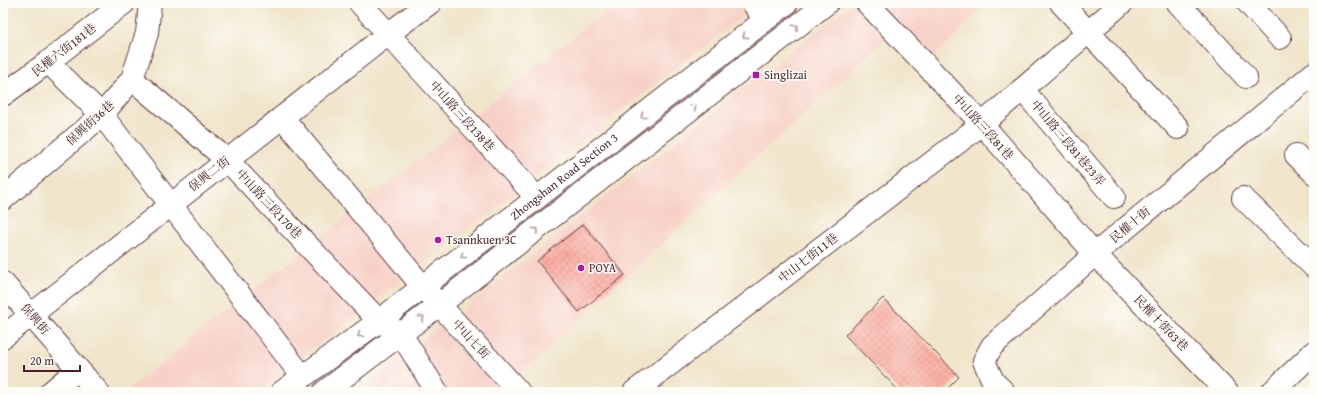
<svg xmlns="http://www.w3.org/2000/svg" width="1317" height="395" font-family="'Gentium Book Plus','Noto Serif TC',serif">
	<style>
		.built { fill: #f7d1c7 }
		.building { fill: url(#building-cross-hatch) }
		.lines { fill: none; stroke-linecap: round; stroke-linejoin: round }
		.minor-casing { stroke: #633d43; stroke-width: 24 }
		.major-casing { stroke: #633d43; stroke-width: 24 }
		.minor { stroke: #fff; stroke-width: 22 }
		.major { stroke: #fff; stroke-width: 22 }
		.oneway { stroke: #ae9aa0 }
		.poi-dot { fill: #b5179e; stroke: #fdfcf7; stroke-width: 1.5 }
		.labels { text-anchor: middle; stroke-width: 3; stroke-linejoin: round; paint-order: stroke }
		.street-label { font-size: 12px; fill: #4a1f2b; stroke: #fdfcf7 }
		.poi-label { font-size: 12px; fill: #4a1f2b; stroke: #fdfcf7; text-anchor: start }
	</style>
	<defs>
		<pattern id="building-cross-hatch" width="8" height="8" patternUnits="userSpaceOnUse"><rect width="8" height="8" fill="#fbada1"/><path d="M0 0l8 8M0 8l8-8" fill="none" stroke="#d9948b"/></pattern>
	</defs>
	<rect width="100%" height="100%" fill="#fdfcf7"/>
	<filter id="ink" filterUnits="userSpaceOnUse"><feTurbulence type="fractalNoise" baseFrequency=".025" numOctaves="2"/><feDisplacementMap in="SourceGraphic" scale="8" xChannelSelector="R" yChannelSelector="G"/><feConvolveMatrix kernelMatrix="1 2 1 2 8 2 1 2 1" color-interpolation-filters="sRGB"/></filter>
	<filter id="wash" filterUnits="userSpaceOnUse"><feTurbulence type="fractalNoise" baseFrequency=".012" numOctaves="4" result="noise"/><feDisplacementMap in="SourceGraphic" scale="16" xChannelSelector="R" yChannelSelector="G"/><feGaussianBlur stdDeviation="0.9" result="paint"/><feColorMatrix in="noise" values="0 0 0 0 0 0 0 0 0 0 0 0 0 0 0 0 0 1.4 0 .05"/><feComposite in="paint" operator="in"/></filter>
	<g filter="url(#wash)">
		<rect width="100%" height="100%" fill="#f0e5ca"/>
		<path class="built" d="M616 3H760L258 392H125Z
			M853 3H986L926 66 892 33 516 378 529 392H357Z"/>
		<g id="blocks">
			<path class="building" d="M583 224 625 275 579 312 537 261Z
				M883 298 959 377 944 392H926L923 389 920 392H900L845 335Z"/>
		</g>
	</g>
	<g filter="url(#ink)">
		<use href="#blocks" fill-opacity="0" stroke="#633d43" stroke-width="1"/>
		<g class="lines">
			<g class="minor-casing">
				<path id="minor" d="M360 3 537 198
					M753 3 765 20
					M867 3 982 124 1095 254 1227 392
					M1061 3 1178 128
					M1178 3 1246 77
					M1248 3 1280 38
					M48 62 102 115 302 376
					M132 79 227 160 379 321 401 334 437 392
					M1022 89 1114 197
					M3 95 48 62 124 3
					M282 117 423 287 519 392
					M1296 155 1314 173
					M1243 198 1314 267
					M3 199 102 115 132 79 147 33 150 3
					M3 283 98 392
					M3 337 388 34 430 3
					M51 392 78 369
					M634 392 982 124 1122 3
					M1004 392 993 381 984 361 992 346 1095 254 1314 73
					M1272 392 1314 352"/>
			</g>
			<g class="major-casing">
				<g id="major">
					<path id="s1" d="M282 392 379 321 787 3"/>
					<path d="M324 392 439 305 827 3"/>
				</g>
			</g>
			<use href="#minor" class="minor"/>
			<use href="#major" class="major"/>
		</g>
		<defs><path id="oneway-chevron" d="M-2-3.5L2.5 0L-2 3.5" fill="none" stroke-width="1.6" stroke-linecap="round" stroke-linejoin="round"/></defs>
		<g class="oneway">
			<use href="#oneway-chevron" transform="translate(796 27) rotate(-38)"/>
			<use href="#oneway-chevron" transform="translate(745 36) rotate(142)"/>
			<use href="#oneway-chevron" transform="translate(694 107) rotate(-38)"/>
			<use href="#oneway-chevron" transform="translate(643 116) rotate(142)"/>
			<use href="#oneway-chevron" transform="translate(536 230) rotate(-38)"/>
			<use href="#oneway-chevron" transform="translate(463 256) rotate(142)"/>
			<use href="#oneway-chevron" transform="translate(422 318) rotate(-37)"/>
			<use href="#oneway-chevron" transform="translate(360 335) rotate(144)"/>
		</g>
	</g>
	<g class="poi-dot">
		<rect x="752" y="71" width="8" height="8" rx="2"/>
		<circle cx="438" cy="240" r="4"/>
		<circle cx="581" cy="268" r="4"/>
	</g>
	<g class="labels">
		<g class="street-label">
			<text transform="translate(64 50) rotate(-38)" y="4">民權六街181巷</text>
			<text transform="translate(462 116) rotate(48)" y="4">中山路三段138巷</text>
			<text transform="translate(90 123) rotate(-42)" y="4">保興街36巷</text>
			<text transform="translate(983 127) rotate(48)" y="4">中山路三段81巷</text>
			<text transform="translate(1068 143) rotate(50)" y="4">中山路三段81巷23弄</text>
			<text transform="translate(209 174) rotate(-38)" y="4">保興二街</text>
			<text dy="4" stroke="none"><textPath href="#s1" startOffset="355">Zhongshan Road Section 3</textPath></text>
			<text transform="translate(269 204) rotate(47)" y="4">中山路三段170巷</text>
			<text transform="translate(1130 225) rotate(-40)" y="4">民權十街</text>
			<text transform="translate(808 258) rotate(-38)" y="4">中山七街11巷</text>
			<text transform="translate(35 319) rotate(49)" y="4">保興街</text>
			<text transform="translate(1161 323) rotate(46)" y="4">民權十街63巷</text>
			<text transform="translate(471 339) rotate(47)" y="4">中山七街</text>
		</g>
		<g class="poi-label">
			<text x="764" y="79">Singlizai</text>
			<text x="446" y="244">Tsannkuen 3C</text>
			<text x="589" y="272">POYA</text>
		</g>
	</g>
	<rect width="1317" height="395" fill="none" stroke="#fdfcf7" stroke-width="16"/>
	<path d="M24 365v6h56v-6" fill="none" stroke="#4a1f2b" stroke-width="2"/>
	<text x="30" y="365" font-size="12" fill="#4a1f2b" stroke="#fdfcf7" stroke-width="3" paint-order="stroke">20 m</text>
</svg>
